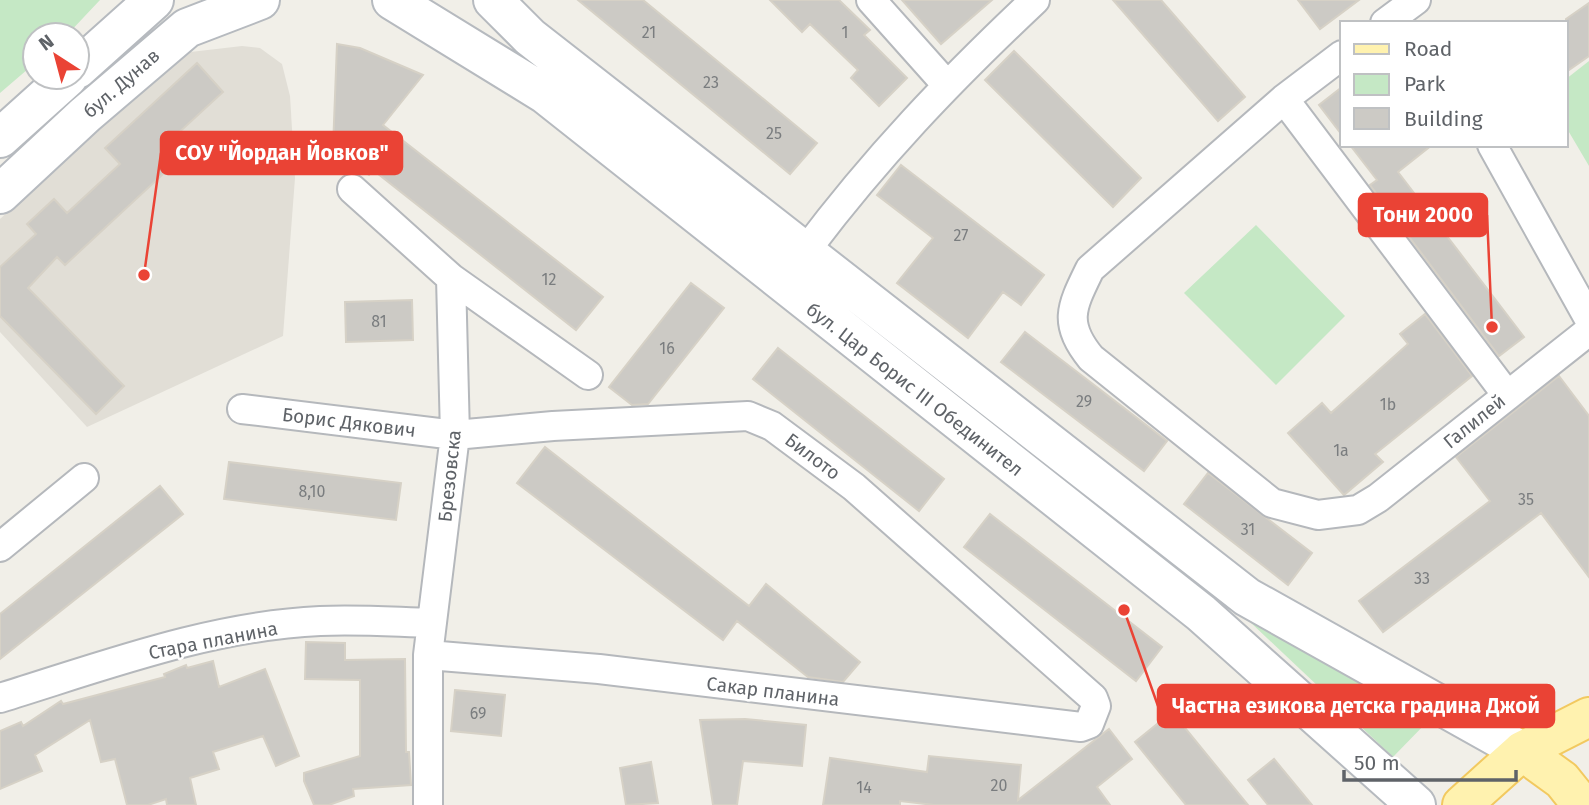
<svg xmlns="http://www.w3.org/2000/svg" width="1589" height="805" font-family="'Fira Sans',sans-serif">
	<style>
		.education { fill: #e1ded6 }
		.green { fill: #c5e8c5 }
		.building { fill: #cccac5; stroke: #d6d1c6; stroke-width: 2 }
		.lines { fill: none; stroke-linecap: round; stroke-linejoin: round }
		.minor-casing { stroke: #b5b8bc; stroke-width: 32 }
		.secondary-casing { stroke: #b6babf; stroke-width: 42 }
		.primary-casing { stroke: #f2c960; stroke-width: 42 }
		.minor { stroke: #fff; stroke-width: 28 }
		.secondary { stroke: #fff; stroke-width: 38 }
		.primary { stroke: #fff2af; stroke-width: 38 }
		.labels { text-anchor: middle; stroke-width: 5; stroke-linejoin: round; paint-order: stroke }
		.number-label { font-size: 16px; fill: #7a7d7f }
		.street-label { font-size: 19px; fill: #5f6368; stroke: #fff }
		.leader { fill: none; stroke: #ea4335; stroke-width: 2.5 }
		.callout-dot { fill: #ea4335; stroke: #fff; stroke-width: 2.5 }
		.callout { fill: #ea4335; stroke: #ea4335; stroke-width: 2.5 }
		.callout-label { font-size: 21px; text-anchor: middle; font-weight: bold; fill: #fff }
	</style>
	<rect width="100%" height="100%" fill="#f1efe8"/>
	<path class="education" d="M242 46 260 48 282 64 290 96 295 178 283 336 87 427 0 332V219L182 53Z"/>
	<path class="green" d="M0 0H100L67 35H35V63L0 93Z
		M1589 61V166L1566 127V79Z
		M1256 225 1345 316 1276 385 1184 293Z
		M1231 604 1429 720 1393 757Z"/>
	<path class="building" d="M578 0H643L817 143 790 174Z
		M770 0H839L870 30 864 35 907 78 879 106 851 78 858 70 810 24 802 32Z
		M902 0H992L941 44Z
		M1113 0H1161L1245 97 1218 121Z
		M1298 0H1359L1320 29Z
		M1589 3V56L1566 72V19Z
		M337 44 360 48 423 75 383 125 603 297 576 330 373 170 369 175 353 164 348 173 332 174Z
		M1014 51 1141 178 1113 207 985 80Z
		M197 63 223 92 162 148 176 162 65 265 57 257 28 288 124 386 96 414 0 316V267L36 234 27 224 54 199 67 213 120 164 105 148Z
		M1342 87V135L1319 105Z
		M1350 145H1432L1398 172 1524 337 1499 356 1370 185 1377 180Z
		M901 165 1044 275 1021 305 1003 292 968 338 897 283 933 238 877 195Z
		M691 283 724 308 648 404 632 405 609 387Z
		M412 300 413 340 346 342 345 302Z
		M1425 314 1472 376 1375 454 1383 462 1344 495 1288 433 1322 403 1331 413 1408 344 1400 334Z
		M1025 332 1167 441 1144 471 1001 362Z
		M778 348 944 479 919 511 753 379Z
		M1559 376 1589 416V577L1541 513 1383 632 1359 601 1490 501 1456 457Z
		M545 447 749 606 766 584 860 662 843 682 808 677 737 621 723 640 517 483Z
		M229 462 401 483 396 520 224 499Z
		M1208 473 1312 553 1288 585 1184 504Z
		M160 486 183 514 0 659V614Z
		M990 514 1162 647 1136 681 964 547Z
		M306 642 345 643V660L405 659 406 752H409L411 785 353 789 354 796 329 805H314L304 781V773L360 756V680L305 679Z
		M213 661 219 687 265 669 299 756 276 766 263 736 213 752 219 769 190 778 196 805H167L166 799 148 805H127L115 759 101 762 90 720 35 755 42 771 0 789V731L21 722 23 726 61 701 63 704 165 677 164 674 186 665 187 668Z
		M455 690 505 695 501 736 451 731Z
		M1172 712 1248 805H1186L1135 742Z
		M745 719 806 725 802 766 743 761 737 805H713L700 720Z
		M1109 729 1132 759 1097 787 1110 805H934L900 801V805H823L830 758 927 772 929 756 1021 765 1018 800Z
		M1274 759 1312 805H1268L1248 780Z
		M651 762 658 803 626 805 620 768Z"/>
	<g class="lines">
		<g class="minor-casing">
			<path id="minor" d="M871 0 946 84
				M1385 23 1416 0
				M1342 55 1284 99 1090 269C1072 306 1062 323 1091 358L1272 503 1318 515 1358 510 1378 498 1589 331
				M1284 99 1507 395
				M1492 145 1589 319
				M352 189 451 278 455 435 428 655V805
				M804 253C876 157 948 82 1035 0
				M451 278 588 375
				M242 409 455 435 553 426 748 416 772 426 854 487 1093 698 1096 706 1089 724 1081 727 599 669 428 655
				M0 547 84 478
				M0 698C104 666 210 626 320 621 357 619 395 622 432 623"/>
		</g>
		<g class="secondary-casing">
			<path id="secondary" d="M392 0 545 94 1201 613 1416 805
				M493 0 530 37 1247 597 1522 751
				M77 69 154 0
				M0 138 68 77
				M0 194 85 115 187 28 260 0"/>
		</g>
		<g class="primary-casing">
			<path id="primary" d="M1522 751 1562 780 1582 805
				M1462 805 1522 751 1589 717"/>
		</g>
		<use href="#minor" class="minor"/>
		<use href="#secondary" class="secondary"/>
		<use href="#primary" class="primary"/>
	</g>
	<g class="labels">
		<g class="number-label">
			<text x="649" y="38">21</text>
			<text x="845" y="38">1</text>
			<text x="711" y="88">23</text>
			<text x="774" y="139">25</text>
			<text x="961" y="241">27</text>
			<text x="549" y="285">12</text>
			<text x="379" y="327">81</text>
			<text x="667" y="354">16</text>
			<text x="1084" y="407">29</text>
			<text x="1388" y="410">1b</text>
			<text x="1341" y="456">1a</text>
			<text x="312" y="497">8,10</text>
			<text x="1526" y="505">35</text>
			<text x="1248" y="535">31</text>
			<text x="1422" y="584">33</text>
			<text x="478" y="719">69</text>
			<text x="999" y="791">20</text>
			<text x="864" y="793">14</text>
		</g>
		<g class="street-label">
			<text transform="translate(121 83) rotate(-41)" y="7">бул. Дунав</text>
			<text transform="translate(915 389) rotate(38)" y="7">бул. Цар Борис III Обединител</text>
			<text transform="translate(1474 421) rotate(-39)" y="7">Галилей</text>
			<text transform="translate(349 422) rotate(7)" y="7">Борис Дякович</text>
			<text transform="translate(813 456) rotate(37)" y="7">Билото</text>
			<text transform="translate(449 476) rotate(-84)" y="7">Брезовска</text>
			<text transform="translate(213 640) rotate(-11)" y="7">Стара планина</text>
			<text transform="translate(773 691) rotate(7)" y="7">Сакар планина</text>
		</g>
	</g>
	<path class="leader" d="M144 275L161 153M1492 327L1487 215M1124 610L1158 706"/>
	<g class="callout-dot">
		<circle cx="144" cy="275" r="7"/>
		<circle cx="1492" cy="327" r="7"/>
		<circle cx="1124" cy="610" r="7"/>
	</g>
	<g class="callout">
		<rect x="161" y="132" width="241" height="42" rx="7"/>
		<rect x="1359" y="194" width="128" height="42" rx="7"/>
		<rect x="1158" y="685" width="396" height="42" rx="7"/>
	</g>
	<g class="callout-label">
		<text x="282" y="160">СОУ "Йордан Йовков"</text>
		<text x="1423" y="222">Тони 2000</text>
		<text x="1356" y="713">Частна езикова детска градина Джой</text>
	</g>
	<rect x="1340" y="21" width="228" height="126" fill="#ffffff" stroke="#bfc1c3" stroke-width="2"/>
	<rect x="1354" y="44" width="35" height="10" fill="#fff2af" stroke="#bfc1c3" stroke-width="2"/>
	<text x="1404" y="56" font-size="21" fill="#5f6368">Road</text>
	<rect x="1354" y="74" width="35" height="21" fill="#c5e8c5" stroke="#bfc1c3" stroke-width="2"/>
	<text x="1404" y="91" font-size="21" fill="#5f6368">Park</text>
	<rect x="1354" y="108" width="35" height="21" fill="#cccac5" stroke="#bfc1c3" stroke-width="2"/>
	<text x="1404" y="126" font-size="21" fill="#5f6368">Building</text>
	<g transform="translate(56 56) rotate(324)"><circle r="33" fill="#ffffff" stroke="#bfc1c3" stroke-width="2"/>
	<path d="M0-5L12 26L0 18L-12 26Z" fill="#ea4335"/>
	<text y="-10" font-size="19" font-weight="bold" text-anchor="middle" fill="#5f6368">N</text>
	</g>
	<path d="M1344 770v10h172v-10" fill="none" stroke="#5f6368" stroke-width="3.5"/>
	<text x="1354" y="770" font-size="21" fill="#5f6368" stroke="#ffffff" stroke-width="5" paint-order="stroke">50 m</text>
</svg>
